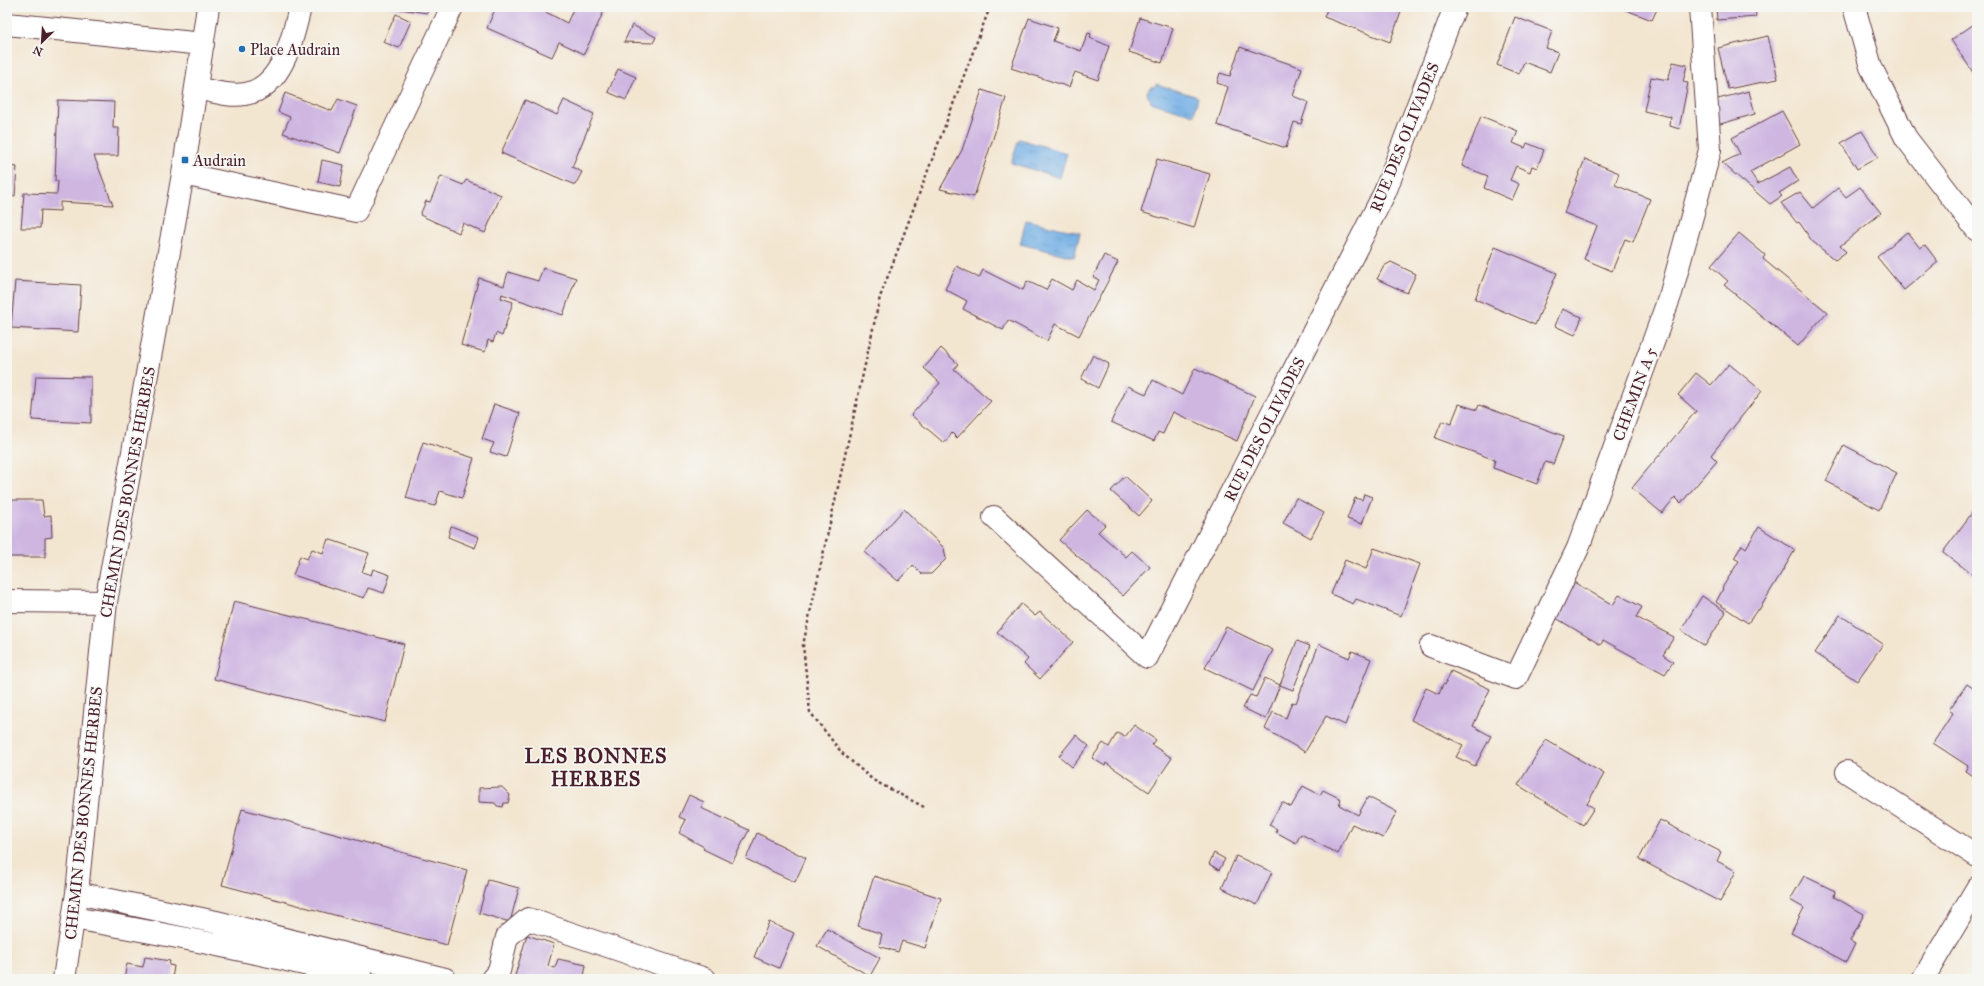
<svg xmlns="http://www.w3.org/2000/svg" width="1984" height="986" font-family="'IM FELL Great Primer',serif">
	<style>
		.water { fill: url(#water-ripples); stroke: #5e6788 }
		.building { fill: #ceb6e1 }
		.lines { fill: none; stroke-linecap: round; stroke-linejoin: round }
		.minor-casing { stroke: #633d44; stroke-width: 24 }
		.path { stroke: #633d44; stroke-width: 2.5; stroke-dasharray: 3 3; stroke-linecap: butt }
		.minor { stroke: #fff; stroke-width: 22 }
		.poi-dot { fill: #1f6fb2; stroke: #f6f6f2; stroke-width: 1.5 }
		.labels { text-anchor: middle; stroke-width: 3.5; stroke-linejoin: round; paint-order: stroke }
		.poi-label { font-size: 16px; fill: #4a1f2b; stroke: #f6f6f2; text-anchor: start }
		.street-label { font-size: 16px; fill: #4a1f2b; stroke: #f6f6f2 }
		.district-label { font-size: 20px; font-weight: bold; letter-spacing: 1px; fill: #4a1f2b; stroke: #f6f6f2 }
	</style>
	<defs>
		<pattern id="water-ripples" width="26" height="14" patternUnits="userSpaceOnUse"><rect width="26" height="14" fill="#73afe5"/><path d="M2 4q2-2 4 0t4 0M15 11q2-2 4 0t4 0" fill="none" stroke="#608eba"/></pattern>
	</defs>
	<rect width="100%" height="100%" fill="#f6f6f2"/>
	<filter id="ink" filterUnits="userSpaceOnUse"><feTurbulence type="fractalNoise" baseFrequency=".025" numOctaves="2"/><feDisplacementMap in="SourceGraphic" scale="8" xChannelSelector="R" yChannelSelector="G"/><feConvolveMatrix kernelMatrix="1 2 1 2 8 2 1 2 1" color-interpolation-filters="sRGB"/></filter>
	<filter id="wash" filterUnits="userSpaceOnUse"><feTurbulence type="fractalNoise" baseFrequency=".012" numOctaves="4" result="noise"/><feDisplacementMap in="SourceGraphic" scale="16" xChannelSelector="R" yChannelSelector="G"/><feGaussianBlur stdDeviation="0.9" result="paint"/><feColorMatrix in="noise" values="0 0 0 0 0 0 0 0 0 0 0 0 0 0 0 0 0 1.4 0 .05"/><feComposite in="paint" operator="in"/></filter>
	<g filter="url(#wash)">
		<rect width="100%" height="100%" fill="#f3e6d1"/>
		<path class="water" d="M1156 84 1198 97 1194 115 1150 102 1151 100 1148 97 1147 92 1150 87 1156 86Z
			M1019 139 1067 153 1060 178 1011 163Z
			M1026 220 1080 233 1074 257 1020 244Z"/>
		<g id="blocks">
			<path class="building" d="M387 7H428L427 13Z
				M496 7H536L567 23 574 7H595L604 11 584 54 559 42 552 57 487 28Z
				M1328 7H1403L1390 42 1324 17Z
				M1618 7H1658L1652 20Z
				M1716 7H1755L1756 17 1717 20Z
				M396 14 411 21 399 48 383 42Z
				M1515 17 1552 31 1546 48 1558 52 1550 72 1524 62 1519 74 1497 65Z
				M1029 18 1058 28 1053 41 1081 51 1088 33 1091 34 1090 38 1109 46 1098 80 1075 72 1069 87 1011 68Z
				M1140 18 1173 28 1162 63 1129 52Z
				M1977 22V78L1951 40Z
				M632 25 656 37 653 43 624 42Z
				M1768 36 1778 79 1728 89 1718 48Z
				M1240 47 1302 68 1293 96 1308 102 1301 124 1294 122 1286 148 1217 125 1228 87 1217 83 1220 73 1230 76Z
				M1673 62 1687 65 1683 82 1688 83 1679 129 1670 126 1671 117 1644 111 1651 77 1668 80Z
				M618 69 636 77 626 100 608 92Z
				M982 90 1006 98 974 197 940 189 962 150Z
				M1749 91 1755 114 1717 125 1714 100Z
				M285 93 332 111 338 99 357 106 340 153 283 133 290 117 278 112Z
				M58 100 114 102 113 128H119L118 156H94L113 205 60 202V211L41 210 40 228H21L24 193 57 194 58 181H55Z
				M525 100 557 115 564 100 594 114 572 167 582 172 575 185 501 153Z
				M1782 111 1800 144 1750 172 1758 184 1790 167 1798 181 1779 193 1782 196 1770 204 1722 163 1740 154 1732 138Z
				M1481 116 1518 131 1513 143 1525 148 1527 143 1544 150 1537 168 1532 166 1530 172 1516 166 1510 180 1519 184 1512 200 1484 188 1488 176 1462 166Z
				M1862 131 1878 157 1857 169 1841 143Z
				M1157 159 1210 174 1194 228 1141 212Z
				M1585 159 1619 173 1615 185 1650 199 1633 242 1625 239 1612 271 1584 259 1597 226 1564 213Z
				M322 160 344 165 340 187 318 182Z
				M7 166 17 167 15 196H7Z
				M441 176 463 185 466 180 501 195 485 233 463 223 459 233 420 215 426 201 430 202Z
				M1860 187 1881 213 1840 246 1846 252 1835 260 1812 241 1799 222 1797 223 1781 203 1800 192 1813 208 1838 188 1846 197Z
				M1907 232 1920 248 1925 245 1938 262 1904 290 1877 257Z
				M1739 233 1765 255 1763 259 1827 312 1798 346 1724 285 1728 281 1711 266Z
				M1495 247 1557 273 1535 325 1475 299Z
				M1104 255 1118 262 1079 336 1055 324 1047 341 1008 320 1003 330 963 309 967 301 945 289 957 266 979 278 983 270 1023 290 1027 281 1046 290 1052 279 1072 290 1077 280 1094 290 1099 280 1093 277Z
				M1391 262 1416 274 1407 293 1377 279 1384 266Z
				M543 268 576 278 563 315 502 294 501 298 513 302 502 336 496 333 493 342 488 340 485 352 461 345 479 278 504 286 508 272 538 281Z
				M15 281 81 285 78 332 11 328Z
				M1562 309 1582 317 1575 335 1555 326Z
				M941 348 958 364 954 369 991 401 957 438 952 433 944 443 911 415 940 383 924 368Z
				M1093 355 1109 364 1098 388 1081 379Z
				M1729 364 1762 391 1711 455 1717 461 1681 503 1675 497 1662 513 1632 488 1696 411 1678 395 1696 373 1711 385Z
				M1195 368 1255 396 1237 441 1173 412 1163 434 1158 432 1154 441 1111 422 1128 386 1146 394 1153 380 1182 395Z
				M36 376 91 377V423L32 420Z
				M494 404 520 413 506 457 490 452 494 443 482 439Z
				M1459 404 1477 410 1479 405 1564 436 1553 464 1545 462 1537 484 1493 468 1495 460 1435 438 1442 421 1451 424Z
				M423 442 474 458 462 498 440 491 435 506 406 498Z
				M1844 445 1897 473 1879 510 1826 481Z
				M1125 476 1152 501 1139 516 1111 491Z
				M1364 494 1372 497 1362 524 1347 519 1355 498 1362 500Z
				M1296 498 1324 513 1311 538 1283 523Z
				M9 500H42L44 516 51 515 52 537 45 538V557H7V511Z
				M1977 506V578L1943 552Z
				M904 509 944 548 946 559 931 574H922L913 565 898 581 865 552Z
				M1087 510 1105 525 1098 532 1126 557 1132 551 1150 567 1123 596 1059 540Z
				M451 526 479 537 475 548 448 537Z
				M1759 527 1795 550 1759 610H1757L1748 623 1716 602 1723 589 1722 588 1739 561 1734 558 1742 545 1746 548Z
				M328 539 369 553 362 572 371 575 373 569 390 575 384 593 368 588 364 598 293 575 300 556 307 559 312 549 323 553Z
				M1374 548 1420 564 1401 616 1356 599 1353 604 1331 594 1345 560 1366 569Z
				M1565 577 1613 605 1619 595 1642 607 1636 617 1674 637 1663 655 1673 662 1665 674 1603 640 1601 645 1551 615Z
				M1702 596 1726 612 1705 646 1681 630Z
				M234 601 404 644 385 722 214 679Z
				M1021 604 1035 616 1040 612 1073 642 1040 679 1024 664 1028 659 997 632Z
				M1840 615 1883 644 1857 681 1815 653Z
				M1226 627 1273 650 1253 691 1205 668Z
				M1297 641 1310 646 1293 690 1280 685Z
				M1319 644 1349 658 1352 651 1371 659 1345 725 1326 716 1305 752 1265 729 1273 712 1286 718 1292 702 1296 703Z
				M1451 671 1490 689 1473 726 1491 736 1475 766 1456 757 1463 745 1411 720 1426 688 1439 694 1443 684 1445 685Z
				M1265 678 1280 685 1266 719 1243 708 1250 695 1256 697Z
				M1967 684 1977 691V779L1965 771 1968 766 1933 743 1953 713 1949 710Z
				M1134 725 1156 740 1152 745 1172 758 1149 792 1106 763 1105 766 1092 758 1103 743 1109 747 1117 733 1125 737Z
				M1076 735 1089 746 1072 767 1059 756Z
				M1546 740 1604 774 1587 804 1594 808 1583 825 1518 785Z
				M1303 786 1320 795 1323 790 1341 799 1339 805 1358 815 1368 797 1397 812 1383 838 1352 824 1338 854 1301 834 1296 843 1276 832 1277 829 1269 825 1282 802 1291 807Z
				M502 787 510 795 508 803H504L503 807 497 806 495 803 479 802V788Z
				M689 795 704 802 701 808 749 830 732 863 703 849 704 847 679 833 686 820 679 817Z
				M242 809 467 870 447 945 222 885Z
				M1660 820 1721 852 1717 861 1736 871 1720 902 1639 859Z
				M757 833 806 858 795 882 746 859Z
				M1214 853 1225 859 1219 870 1209 864Z
				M1236 856 1272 872 1257 905 1222 888Z
				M874 876 941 898 925 948 902 941 898 952 879 946 882 934 858 926Z
				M1804 876 1835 891 1834 897 1864 914 1850 941 1855 944 1846 962 1791 933 1804 908 1790 900Z
				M488 880 519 888 510 922 479 913Z
				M769 922 794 933 779 968 754 957Z
				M827 929 880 958 870 976 817 946Z
				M527 935 554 944 548 966 555 968 558 959 586 965 584 977 588 979H514Z
				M145 957 170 961 169 965 174 966 172 979H124L127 964 143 967Z"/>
		</g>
	</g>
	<g filter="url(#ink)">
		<use href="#blocks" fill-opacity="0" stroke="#633d44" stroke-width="1"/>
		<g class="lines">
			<g class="minor-casing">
				<path id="minor" d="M1854 7 1871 67 1906 138 1977 230
					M7 24 203 44
					M196 88C211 91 230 97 245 94 282 88 293 38 300 7
					M183 174 356 211 452 7
					M994 517 1147 657 1385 192 1455 7
					M7 601 106 602
					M1431 646 1516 678 1578 548 1671 293 1710 150 1700 7
					M1847 772 1977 856
					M77 893 216 922 445 979
					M73 918C170 935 267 953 362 979
					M64 979 77 893 106 602 183 174 208 7
					M492 979 499 971 507 937 528 919 705 979
					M1923 979 1977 888"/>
			</g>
			<path class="path" d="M924 807 873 780 842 753 810 712 803 645 880 297 990 7"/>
			<use href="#minor" class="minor"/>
		</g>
	</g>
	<g class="poi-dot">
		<circle cx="242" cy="49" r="4"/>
		<rect x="181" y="156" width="8" height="8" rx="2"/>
	</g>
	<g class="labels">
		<g class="poi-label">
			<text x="250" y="55">Place Audrain</text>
			<text x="193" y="166">Audrain</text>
		</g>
		<g class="street-label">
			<text transform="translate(1404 137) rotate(-68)" y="6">RUE DES OLIVADES</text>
			<text transform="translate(1634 394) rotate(-70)" y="6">CHEMIN A 5</text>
			<text transform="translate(1264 429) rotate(-63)" y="6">RUE DES OLIVADES</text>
			<text transform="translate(127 492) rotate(-80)" y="6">CHEMIN DES BONNES HERBES</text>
			<text transform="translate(83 813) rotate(-84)" y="6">CHEMIN DES BONNES HERBES</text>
		</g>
		<g class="district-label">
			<text x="596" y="763">LES BONNES<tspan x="596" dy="23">HERBES</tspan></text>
		</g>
	</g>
	<rect width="1984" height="986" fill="none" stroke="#f6f6f2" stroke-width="24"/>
	<g transform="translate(42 42) rotate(205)" stroke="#f6f6f2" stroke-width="3" paint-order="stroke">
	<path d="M0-3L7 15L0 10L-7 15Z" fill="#4a1f2b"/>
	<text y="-6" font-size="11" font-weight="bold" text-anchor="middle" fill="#4a1f2b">N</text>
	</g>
</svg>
